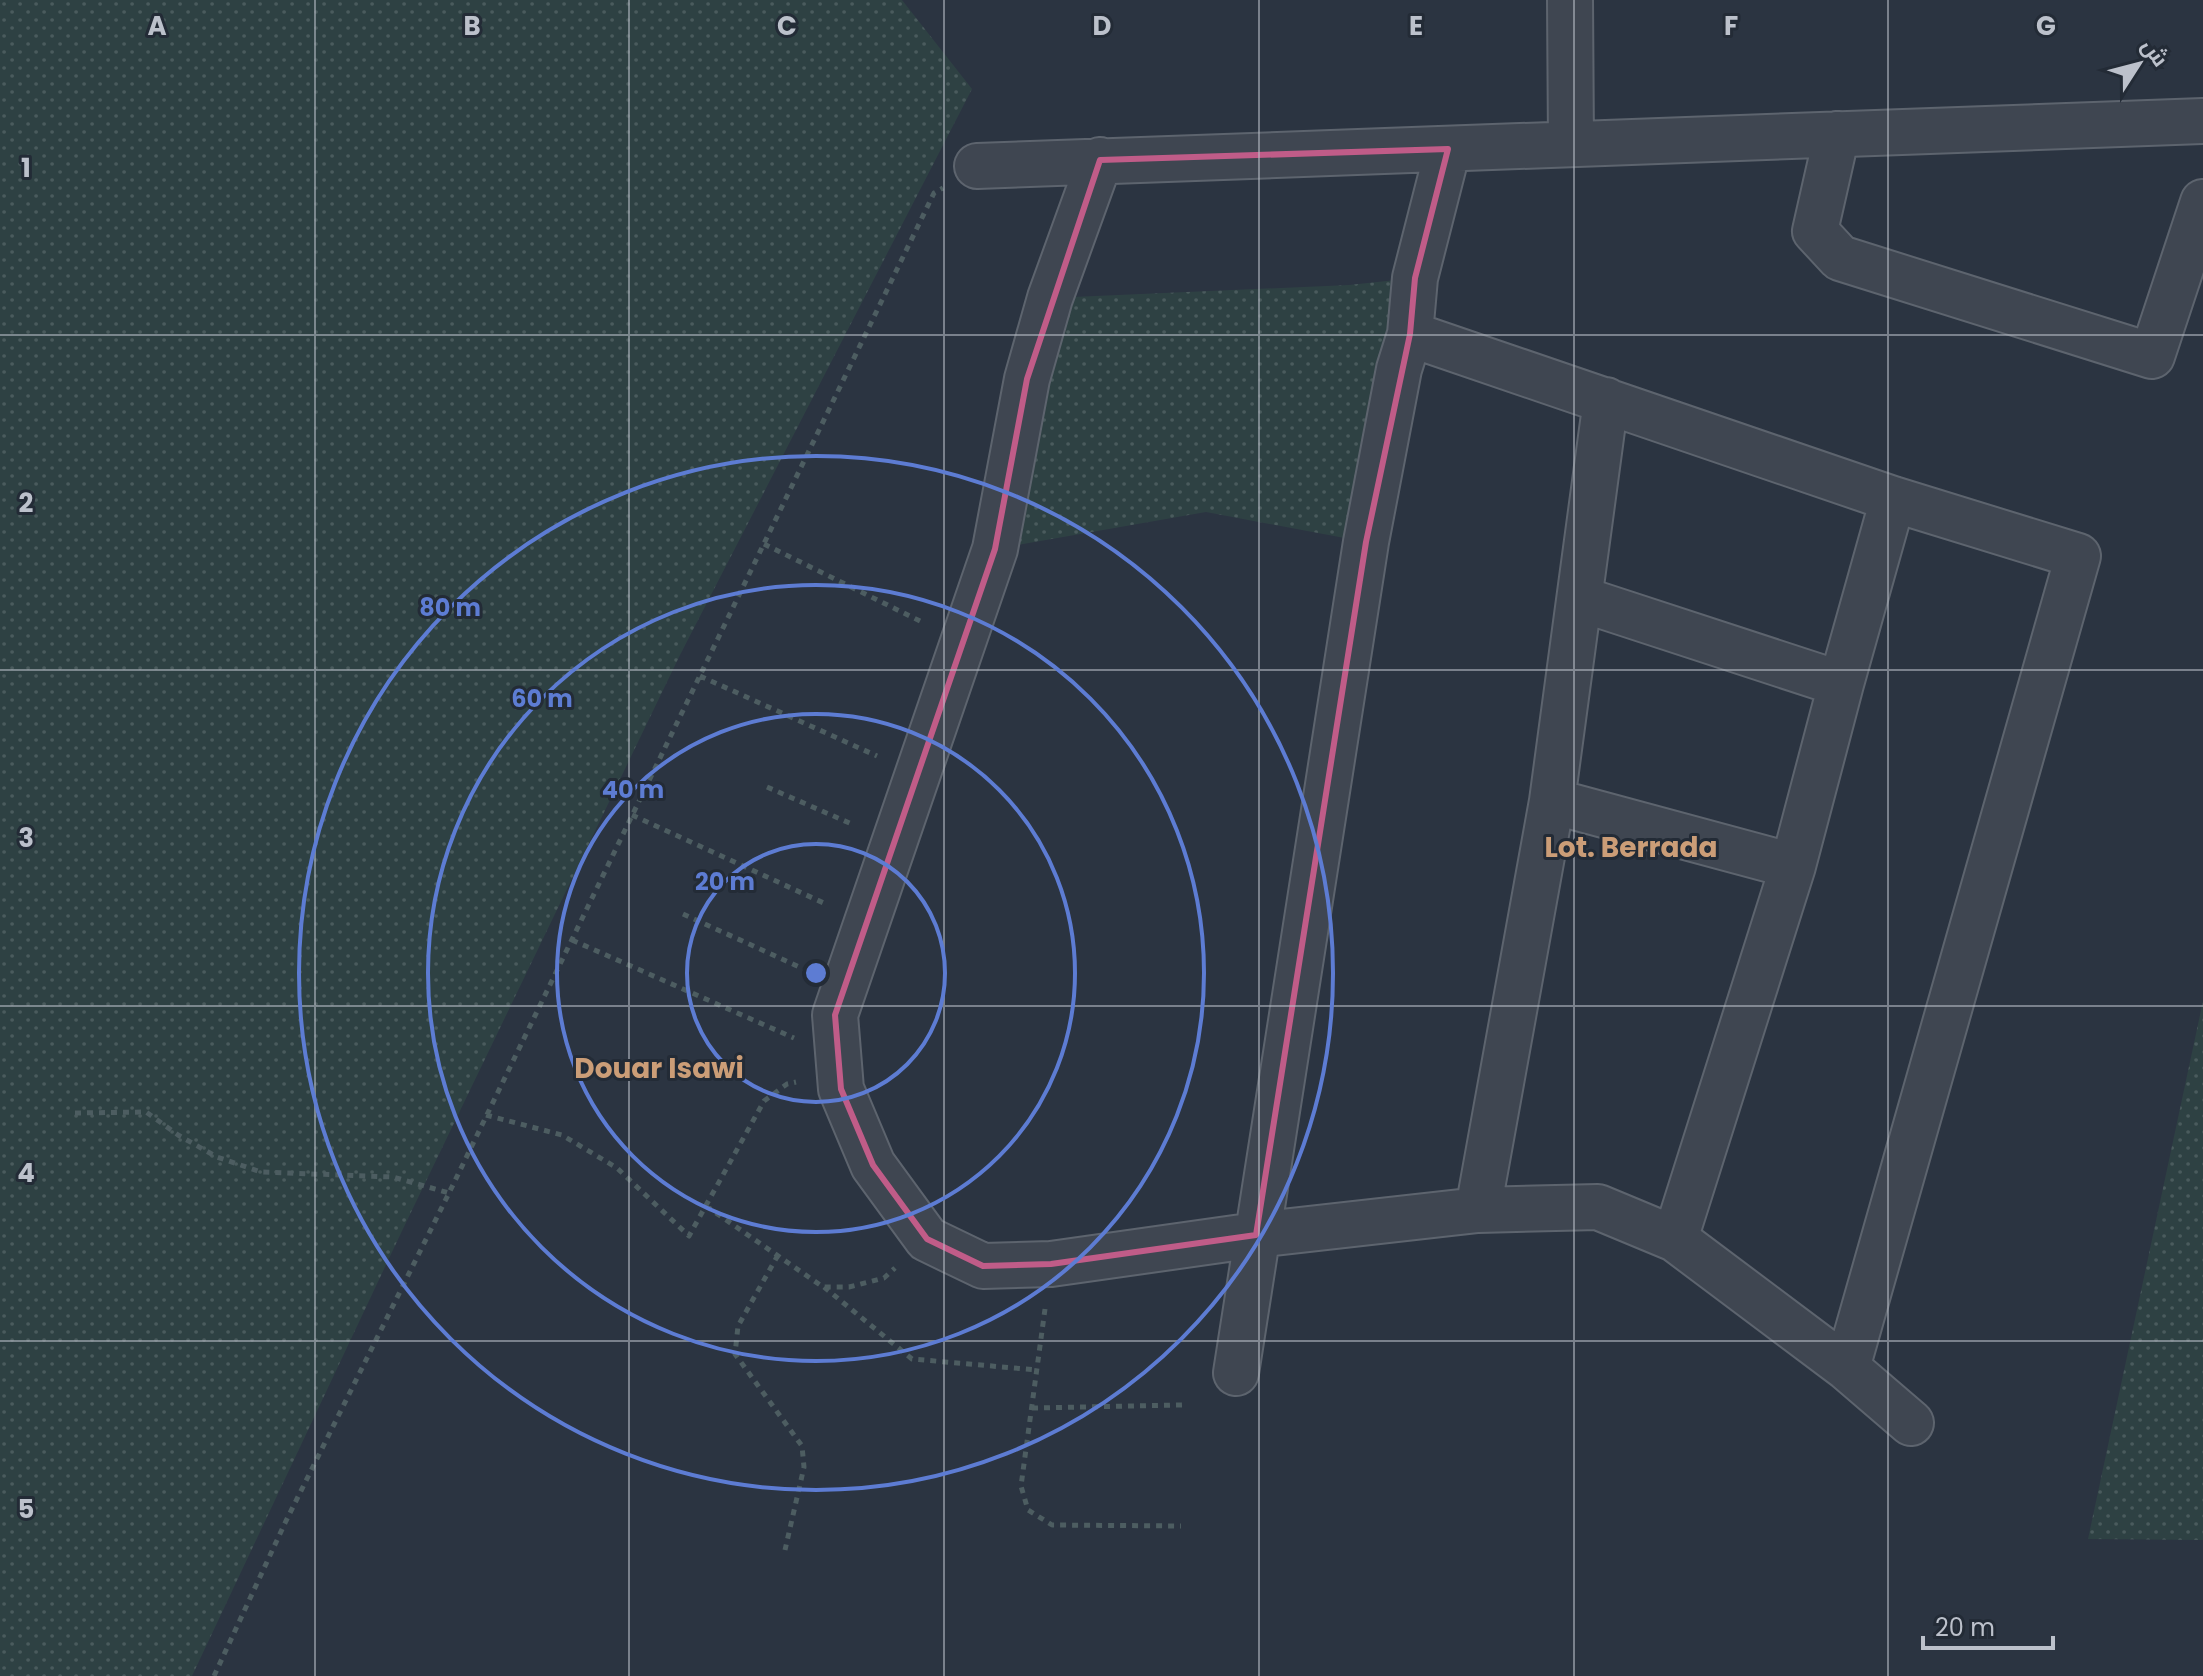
<svg xmlns="http://www.w3.org/2000/svg" width="2203" height="1676" font-family="Poppins,Cairo,sans-serif">
	<style>
		.grass { fill: url(#grass-dots) }
		.lines { fill: none; stroke-linecap: round; stroke-linejoin: round }
		.minor-casing { stroke: #5d646e; stroke-width: 48 }
		.path { stroke: #4d5d61; stroke-width: 5; stroke-dasharray: 6 6; stroke-linecap: butt }
		.minor { stroke: #3f4651; stroke-width: 44 }
		.marked { fill: none; stroke: #c05c88; stroke-width: 6; stroke-linejoin: round }
		.grid { fill: none; stroke: #bcc1cb; stroke-width: 2; stroke-opacity: 0.55 }
		.ring { fill: none; stroke: #5d7cd3; stroke-width: 4 }
		.labels { text-anchor: middle; stroke-width: 6; stroke-linejoin: round; paint-order: stroke }
		.quarter-label { font-size: 28px; font-weight: bold; fill: #cb9d77; stroke: #232b36 }
		.grid-label { font-size: 26px; text-anchor: middle; font-weight: bold; fill: #bcc1cb; stroke: #232b36; stroke-width: 6; stroke-linejoin: round; paint-order: stroke }
		.centre { fill: #5d7cd3; stroke: #232b36; stroke-width: 4 }
		.ring-label { font-size: 24px; text-anchor: middle; font-weight: bold; fill: #5d7cd3; stroke: #232b36; stroke-width: 6; stroke-linejoin: round; paint-order: stroke }
	</style>
	<defs>
		<pattern id="grass-dots" width="8" height="8" patternUnits="userSpaceOnUse" patternTransform="scale(2)"><rect width="8" height="8" fill="#2e4143"/><path d="M2 2h.1M6 6h.1" fill="none" stroke="#4a5b5d" stroke-width="1.8" stroke-linecap="round"/></pattern>
	</defs>
	<rect width="100%" height="100%" fill="#2b3441"/>
	<path class="grass" d="M0 0H902L972 89 680 655 401 1233 192 1676H0Z
		M1415 278 1366 542 1206 512 995 549 1050 298 1349 285Z
		M2203 1001V1540L2088 1539Z"/>
	<g class="lines">
		<g class="minor-casing">
			<path id="minor" d="M1570 0 1571 144
				M1837 134 1815 231 1840 258 2152 356 2203 202
				M1100 160 1050 298 1027 379 995 549 835 1015 841 1089 873 1165 927 1239 983 1266 1051 1264 1256 1235 1478 1210 1598 1207 1675 1239 1847 1368 1911 1423
				M977 166 2203 121
				M1410 334 1893 499 2078 556 1847 1368
				M1581 599 1841 684
				M1552 801 1793 866
				M1478 1210 1552 801 1606 400
				M1675 1239 1793 866 1841 684 1893 499
				M1236 1373 1366 542 1399 369 1410 334 1415 278 1448 149"/>
		</g>
		<path class="path" d="M764 544 924 623
			M700 676 877 756
			M767 787 854 825
			M632 815 828 905
			M683 914 806 970
			M572 940 794 1038
			M75 1113 146 1112 178 1135 217 1157 261 1172 393 1177 449 1193
			M486 1115 562 1135 617 1168 689 1236 764 1101 787 1084 796 1082
			M706 1206 823 1287H849L884 1278 895 1268
			M778 1255 738 1326 735 1354 802 1446 804 1467 785 1550
			M824 1287 912 1359 1037 1370
			M1045 1309 1021 1486 1028 1510 1052 1525 1181 1526
			M1032 1408 1182 1405
			M214 1676 285 1523 449 1193 934 193 943 188"/>
		<use href="#minor" class="minor"/>
	</g>
	<path class="marked" d="M1448 149 1415 278 1410 334 1366 542 1256 1235 1051 1264 983 1266 927 1239 873 1165 841 1089 835 1015 995 549 1027 379 1100 160Z"/>
	<path class="grid" d="M315 0V1676M629 0V1676M944 0V1676M1259 0V1676M1574 0V1676M1888 0V1676M0 335H2203M0 670H2203M0 1006H2203M0 1341H2203"/>
	<g class="ring">
		<circle cx="816" cy="973" r="129"/>
		<circle cx="816" cy="973" r="259"/>
		<circle cx="816" cy="973" r="388"/>
		<circle cx="816" cy="973" r="517"/>
	</g>
	<g class="labels">
		<g class="quarter-label">
			<text x="1631" y="857">Lot. Berrada</text>
			<text x="659" y="1078">Douar Isawi</text>
		</g>
	</g>
	<g class="grid-label">
		<text x="157" y="35">A</text>
		<text x="472" y="35">B</text>
		<text x="787" y="35">C</text>
		<text x="1102" y="35">D</text>
		<text x="1416" y="35">E</text>
		<text x="1731" y="35">F</text>
		<text x="2046" y="35">G</text>
		<text x="26" y="177">1</text>
		<text x="26" y="512">2</text>
		<text x="26" y="847">3</text>
		<text x="26" y="1182">4</text>
		<text x="26" y="1518">5</text>
	</g>
	<circle cx="816" cy="973" r="12" class="centre"/>
	<g class="ring-label">
		<text x="450" y="616">80 m</text>
		<text x="542" y="707">60 m</text>
		<text x="633" y="798">40 m</text>
		<text x="725" y="890">20 m</text>
	</g>
	<g transform="translate(2139 64) rotate(54)" stroke="#232b36" stroke-width="6" paint-order="stroke">
	<path d="M0-6L14 30L0 20L-14 30Z" fill="#bcc1cb"/>
	<text y="-12" font-size="22" font-weight="bold" text-anchor="middle" fill="#bcc1cb">ش</text>
	</g>
	<path d="M1923 1636v12h130v-12" fill="none" stroke="#bcc1cb" stroke-width="4"/>
	<text x="1935" y="1636" font-size="24" fill="#bcc1cb" stroke="#232b36" stroke-width="6" paint-order="stroke">20 m</text>
</svg>
